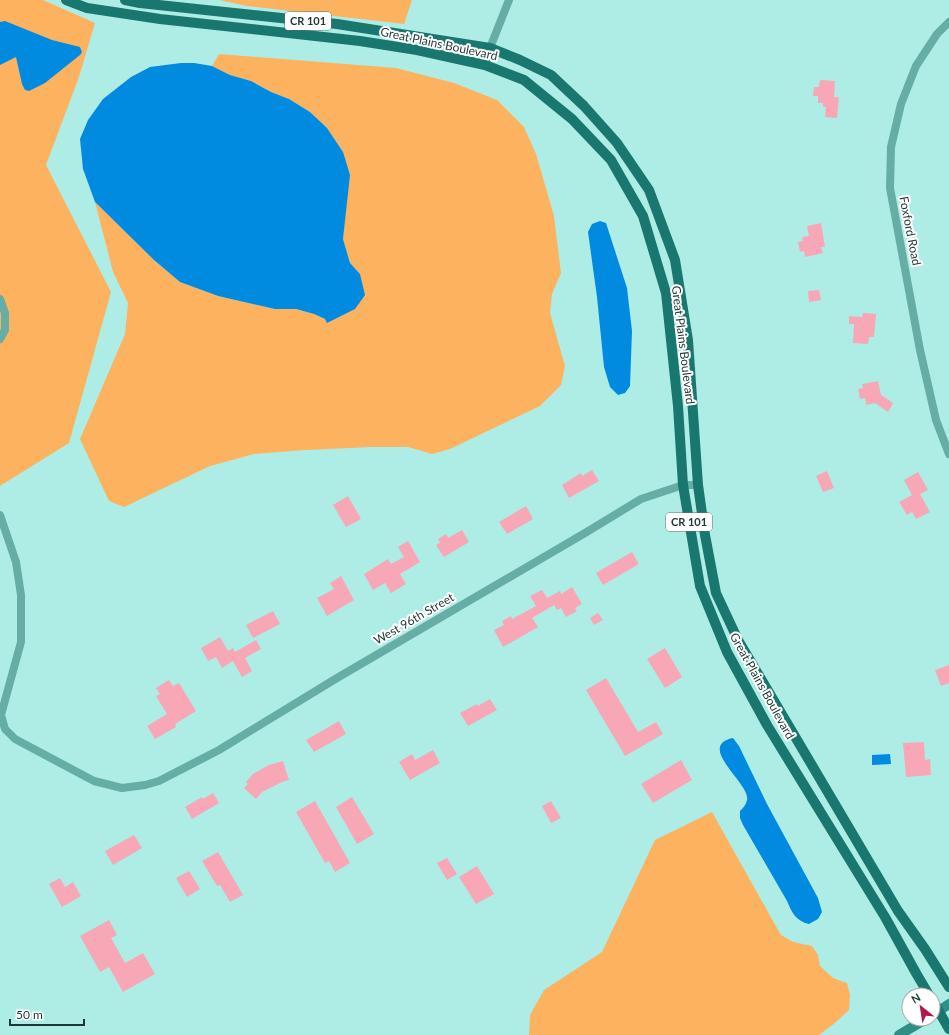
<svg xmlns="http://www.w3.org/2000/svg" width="949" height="1035" font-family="Lato,sans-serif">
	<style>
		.green { fill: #fdb260 }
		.water { fill: #008be1 }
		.building { fill: #f8a7b6 }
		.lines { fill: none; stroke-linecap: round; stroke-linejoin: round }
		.minor { stroke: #65ada5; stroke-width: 8 }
		.secondary { stroke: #2f8f87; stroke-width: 10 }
		.primary { stroke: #1a776f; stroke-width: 10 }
		.labels { text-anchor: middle; stroke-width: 4; stroke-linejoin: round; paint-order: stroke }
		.shield { fill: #fff; stroke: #627371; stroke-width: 1 }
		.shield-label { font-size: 11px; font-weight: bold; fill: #1e3734 }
		.street-label { font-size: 12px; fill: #1e3734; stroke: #fff }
	</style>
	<rect width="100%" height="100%" fill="#aeede5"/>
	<path class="green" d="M0 0H43L95 23 79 77 46 165 111 292 69 443 0 486Z
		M219 0H412L404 24 247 6Z
		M219 54 396 68 454 83 497 100 524 127 536 154 554 216 561 273 552 294 550 313 565 366 561 385 540 406 450 449 432 454 408 447H372L305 450 254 454 210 466 124 507 109 501 80 439 125 334 128 303 113 272 95 202 154 260 180 282 218 296 275 309H296L314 314 325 319 328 323 360 274 350 263 343 239 344 220 343 152 327 128 310 112 289 99 271 92 251 81 230 75 212 66Z
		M712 812 773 921 781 935 793 942 812 946 818 955 820 966 833 978 847 983 850 995 849 1010 835 1023 819 1035H529L530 1015 544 990 602 952 655 840Z"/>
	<path class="water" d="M5 21 52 40 80 47 82 52 80 55 45 83 29 91 25 90 22 84 16 57 0 65V22Z
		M181 63H194L212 66 230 75 251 81 271 92 289 99 310 112 327 128 343 152 350 175 343 239 350 263 360 274 365 295 355 309 327 323 325 319 314 314 296 309H275L218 296 180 282 154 260 95 202 83 169 80 139 88 120 103 99 131 77 150 67Z
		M600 221 606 223 627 288 632 331 630 386 625 393 618 395 610 387 604 367 597 297 588 232 592 224Z
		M733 738 739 746 767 804 818 898 822 912 818 919 809 924C796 921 792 913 787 901L743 825 740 818V811C743 808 746 805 747 800 751 784 695 746 733 738Z
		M890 754 891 764 872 765V755Z"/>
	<path class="building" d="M820 80 835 81 834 97H839L837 118 825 117 826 107H823V103H818V96H813L814 87H819Z
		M821 223 825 247H821L823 253 805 257 804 251 800 252 798 242 803 241 802 237 809 236 807 226Z
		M819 290 821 300 809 302 808 291Z
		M863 313 876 314 874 337H869L868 344 853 343 854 324H849V316L862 317Z
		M878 381 881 395 893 403 888 412 875 403 866 405 865 398 860 399 858 389 863 388 862 384Z
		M592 470 599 481 569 498 562 485 581 473 582 476Z
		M827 471 834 488 823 492 816 476Z
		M918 472 928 490 920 494 930 512 916 519 912 512 907 515 899 502 912 495 904 480Z
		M348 496 361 519 346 527 333 505Z
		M526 506 533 519 507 534 499 522Z
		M462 530 469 542 444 557 436 545 440 543 438 539 446 534 448 538Z
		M408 541 420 562 400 574 406 584 391 593 385 583 373 590 364 574 388 559 391 564 404 557 398 547Z
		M632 552 639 564 603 585 596 573Z
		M341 576 354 600 327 616 317 598 334 589 330 583Z
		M572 587 582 604 575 608 577 611 566 617 561 608 557 610 554 605 532 618 538 627 503 647 494 630 504 625 502 621 511 616 512 619 536 606 530 596 542 590 547 598 560 591 561 594Z
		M273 611 280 624 253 638 246 625Z
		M598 613 603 620 594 625 590 618Z
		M220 637 228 651 233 648 235 652 256 640 261 649 245 658 252 671 242 677 233 661 222 668 216 657 208 661 201 648Z
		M665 648 682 677 665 688 647 659Z
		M949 665V683L941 686 935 670Z
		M606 678 638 732 656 722 663 734 625 756 586 690Z
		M169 680 173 686 179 683 196 711 175 724 176 727 155 739 147 726 167 714 156 696 160 694 156 688Z
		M490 699 497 710 468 726 460 713 477 704 478 706Z
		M339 721 346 734 314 752 306 740Z
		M924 742 925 760 930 759 931 775 906 777 903 743Z
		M433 750 440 763 410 780 399 762 412 754 415 760Z
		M681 760 692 780 653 803 641 784Z
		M283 761 289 780 282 782 262 792 256 799 244 788 248 784 246 782 253 774 269 765Z
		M213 793 219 803 192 819 185 807 202 797 203 799Z
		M352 797 374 834 357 844 336 807Z
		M315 801 350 863 335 872 329 861 325 863 296 812Z
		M551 801 561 818 551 823 542 806Z
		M134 835 142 848 113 865 105 851Z
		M218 852 243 895 230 902 220 885 217 886 202 861Z
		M447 858 457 874 447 880 437 863Z
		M477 866 494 894 476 904 459 877Z
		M189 871 200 889 187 897 176 878Z
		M60 878 65 887 73 882 81 896 62 907 49 884Z
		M109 920 117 935 111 938 125 963 143 953 155 974 123 992 109 967 100 972 80 936Z"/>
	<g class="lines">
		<path class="minor" d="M949 22 937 34 916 66 901 104 891 147 890 188 898 231 920 350 936 420 949 454
			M485 65 490 48 509 0
			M0 299 5 313V330L0 339
			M0 515 16 562 21 595V642L1 715 5 729 15 739 94 781 122 788 145 785 159 781 219 750 337 678 585 533 641 499 683 485H698"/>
		<path class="secondary" d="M933 1015 949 1004
			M899 1035 926 1019"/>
		<path class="primary" d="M66 0 87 8 160 19 360 41 417 50 485 65 524 80 572 119 611 160 643 216 666 293 678 406 683 485 700 586 727 652 767 725 885 917 916 973 929 995
			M125 0 140 3 337 24 490 48 520 60 551 75 584 106 617 143 649 190 675 260 688 340 698 485 705 535 716 593 738 640 898 911 925 949 949 987
			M933 1001 949 1029"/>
	</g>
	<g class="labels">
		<g class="shield">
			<rect x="285" y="12" width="46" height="18" rx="3"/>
			<rect x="666" y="513" width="46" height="18" rx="3"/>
		</g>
		<g class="shield-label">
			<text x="308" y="25">CR 101</text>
			<text x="689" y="526">CR 101</text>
		</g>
		<g class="street-label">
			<text transform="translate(439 44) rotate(12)" y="4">Great Plains Boulevard</text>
			<text transform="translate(910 231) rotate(79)" y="4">Foxford Road</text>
			<text transform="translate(683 345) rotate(83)" y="4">Great Plains Boulevard</text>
			<text transform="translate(414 619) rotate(-30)" y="4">West 96th Street</text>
			<text transform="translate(762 686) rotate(61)" y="4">Great Plains Boulevard</text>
		</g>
	</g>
	<g transform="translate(921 1007) rotate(330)"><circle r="19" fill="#ffffff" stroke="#a5afae"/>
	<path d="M0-3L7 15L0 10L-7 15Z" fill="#ac1a4e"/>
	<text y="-6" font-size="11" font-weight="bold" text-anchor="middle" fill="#1e3734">N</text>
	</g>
	<path d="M10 1019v6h74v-6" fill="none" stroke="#1e3734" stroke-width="2"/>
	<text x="16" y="1019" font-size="12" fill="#1e3734" stroke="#ffffff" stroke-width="3" paint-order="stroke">50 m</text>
</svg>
